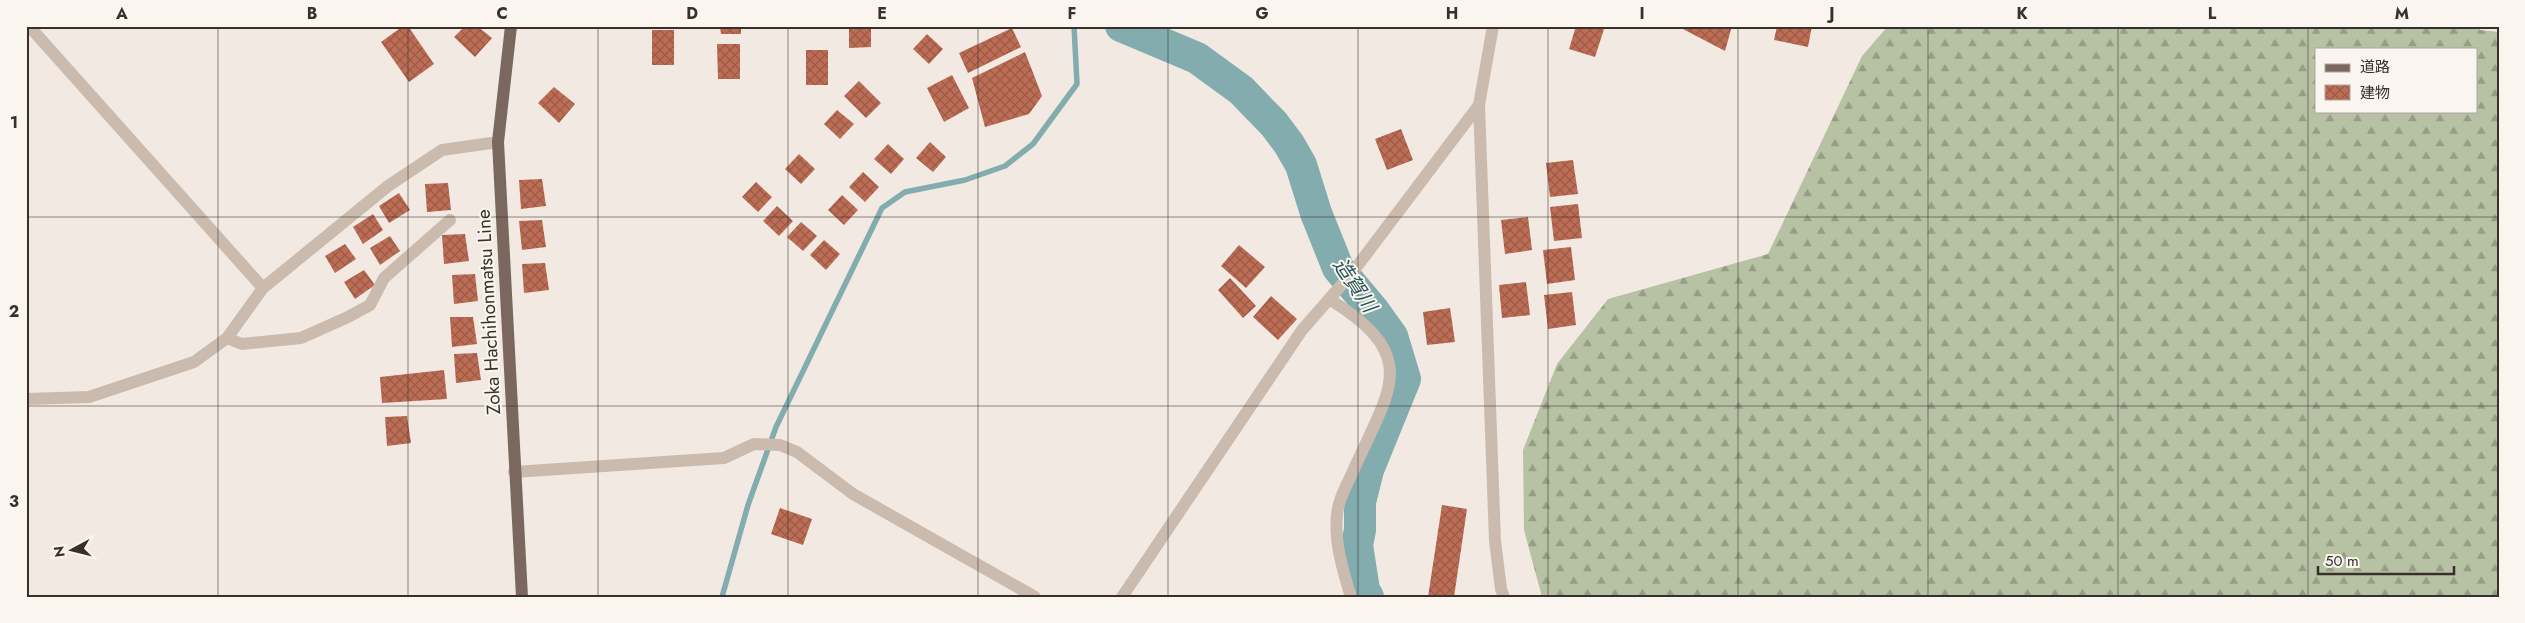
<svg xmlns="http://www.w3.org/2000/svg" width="2525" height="623" font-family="Jost,'Noto Sans JP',sans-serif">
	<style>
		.forest { fill: url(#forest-firs); fill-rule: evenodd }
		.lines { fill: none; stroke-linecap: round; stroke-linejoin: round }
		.stream { stroke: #83acae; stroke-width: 5.5 }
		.river { stroke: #83acae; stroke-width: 32 }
		.building { fill: url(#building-cross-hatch) }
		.minor { stroke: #cabbae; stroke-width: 12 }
		.major { stroke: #7a675e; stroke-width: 12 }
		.grid { fill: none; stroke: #39302c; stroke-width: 1; stroke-opacity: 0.55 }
		.labels { text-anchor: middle; stroke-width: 4; stroke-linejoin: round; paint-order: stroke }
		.street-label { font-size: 19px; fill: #39302c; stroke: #faf5ef }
		.water-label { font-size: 20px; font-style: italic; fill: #245558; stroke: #faf5ef }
		.neatline { fill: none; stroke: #39302c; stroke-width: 2 }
		.grid-label { font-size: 16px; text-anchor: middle; font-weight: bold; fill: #39302c }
	</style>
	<defs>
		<pattern id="forest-firs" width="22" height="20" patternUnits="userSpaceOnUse" patternTransform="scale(1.25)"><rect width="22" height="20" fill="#b7c1a3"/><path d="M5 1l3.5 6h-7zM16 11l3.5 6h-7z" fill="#969d85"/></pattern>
		<pattern id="building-cross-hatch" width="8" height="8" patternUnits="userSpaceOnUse" patternTransform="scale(1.25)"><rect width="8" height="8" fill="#be6d55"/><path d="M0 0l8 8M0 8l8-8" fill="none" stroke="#9b5a47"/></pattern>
	</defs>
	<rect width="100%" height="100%" fill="#f2eae2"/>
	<path class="forest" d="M1888 26H2479L2480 30 2499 32V597H1542L1524 530 1523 450 1557 364 1608 299 1768 254 1862 56ZM2316 49H2476V111H2316Z"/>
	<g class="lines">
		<path class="stream" d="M722 597 748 505 776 427 882 208 905 192 965 180 1005 166 1033 144 1077 84 1074 26"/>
		<path class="river" d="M1121 26 1197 58 1241 90 1274 124 1289 144 1301 165 1316 213 1338 268 1374 311 1392 336 1405 379 1368 470 1360 502V530L1357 545 1364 590 1368 597"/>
	</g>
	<path class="building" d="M403 26H408L434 64 409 82 381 42Z
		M465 26H477L492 38 475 57 454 37Z
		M720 26H741V34H721Z
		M849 26H871V47L849 48Z
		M1576 26H1605L1595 57 1569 49Z
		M1682 26H1732L1725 51 1681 28Z
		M1777 26H1812L1808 47 1774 40Z
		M1012 28 1021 47 968 73 959 53Z
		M652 30H674V65H652Z
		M927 34 943 49 929 64 913 49Z
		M717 44H740V79H718Z
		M806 50H828V85H806Z
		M1025 52 1042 96 1029 114 985 127 972 78Z
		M952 75 969 108 944 122 927 88Z
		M859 81 881 103 866 118 844 96Z
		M554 87 575 104 559 123 538 103Z
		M837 110 854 124 840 139 824 124Z
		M1401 129 1413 160 1387 170 1375 139Z
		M930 142 946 157 933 172 916 158Z
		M888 144 904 159 891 174 874 159Z
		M799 154 815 169 801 184 785 169Z
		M1573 160 1578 194 1550 197 1546 163Z
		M863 172 879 187 865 202 849 187Z
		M542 179 546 206 521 209 519 180Z
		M756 182 772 197 758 212 742 197Z
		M448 183 451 210 427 212 425 184Z
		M399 193 410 210 389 223 379 206Z
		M842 195 858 210 844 225 828 210Z
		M1578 204 1582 238 1554 241 1550 207Z
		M777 206 793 221 779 236 763 221Z
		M373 214 383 230 363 244 353 227Z
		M1528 217 1532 250 1505 254 1501 220Z
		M542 220 546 247 522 250 519 221Z
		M801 222 817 236 803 251 787 237Z
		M465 234 469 261 444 264 442 235Z
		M390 236 400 251 380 265 370 248Z
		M824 240 840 254 826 270 810 255Z
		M345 244 356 259 335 273 325 256Z
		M1239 245 1265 267 1246 288 1221 266Z
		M1571 247 1575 280 1547 284 1543 250Z
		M545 263 549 290 524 293 522 264Z
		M364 270 375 285 355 299 344 282Z
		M475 274 478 301 454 304 452 275Z
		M1230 278 1256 306 1243 318 1218 290Z
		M1526 282 1530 315 1502 318 1499 285Z
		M1572 292 1576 325 1548 329 1544 295Z
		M1271 296 1297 319 1278 340 1253 317Z
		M1450 308 1455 342 1427 345 1423 312Z
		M450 317H473L477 344 452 347Z
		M477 353 481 380 456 383 454 354Z
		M444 370 447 399 382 403 380 377Z
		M407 416 411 443 387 446 385 417Z
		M1442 505 1467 509 1454 597H1428Z
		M780 508 812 519 803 545 771 534Z"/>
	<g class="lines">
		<path class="minor" d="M29 26 263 288
			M1493 26 1479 105 1495 541 1501 589 1504 597
			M1329 299C1421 356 1391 387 1354 469 1348 483 1338 499 1337 515 1334 542 1343 571 1351 597
			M227 338 242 344 301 338 348 317 370 305 384 278 450 220
			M26 399 89 397 194 362 227 338 263 288 388 186 442 150 498 142
			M514 472 724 458 754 444 780 445 797 452 853 494 1035 597
			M1122 597 1302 330 1352 273 1479 105"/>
		<path class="major" d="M511 26 498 142 522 597"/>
	</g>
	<path class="grid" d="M218 26V597M408 26V597M598 26V597M788 26V597M978 26V597M1168 26V597M1358 26V597M1548 26V597M1738 26V597M1928 26V597M2118 26V597M2308 26V597M26 217H2499M26 406H2499"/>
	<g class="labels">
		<g class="street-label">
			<text transform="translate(488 312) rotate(-93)" y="7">Zoka Hachihonmatsu Line</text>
		</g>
		<g class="water-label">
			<text transform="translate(1355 285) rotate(56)" y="7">造賀川</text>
		</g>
	</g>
	<rect width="2525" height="623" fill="none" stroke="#faf5ef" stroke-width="55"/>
	<rect x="2315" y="48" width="162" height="65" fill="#faf5ef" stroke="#ada6a1"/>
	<rect x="2325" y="64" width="25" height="8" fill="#7a675e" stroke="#ada6a1"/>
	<text x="2360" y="72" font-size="15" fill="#39302c">道路</text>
	<rect x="2325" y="85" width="25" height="15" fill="url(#building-cross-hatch)" stroke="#ada6a1"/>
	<text x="2360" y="98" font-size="15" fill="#39302c">建物</text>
	<g transform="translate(72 550) rotate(263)" stroke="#faf5ef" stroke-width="4" paint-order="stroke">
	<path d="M0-4L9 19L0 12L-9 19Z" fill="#39302c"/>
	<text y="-8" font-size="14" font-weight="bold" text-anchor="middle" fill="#39302c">N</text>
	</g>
	<path d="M2318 566v8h136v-8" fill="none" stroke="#39302c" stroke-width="2.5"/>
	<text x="2325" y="566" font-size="15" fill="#39302c" stroke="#faf5ef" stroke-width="4" paint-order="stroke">50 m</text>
	<rect x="28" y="28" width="2470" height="568" class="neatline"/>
	<g class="grid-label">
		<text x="122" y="19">A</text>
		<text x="312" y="19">B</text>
		<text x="502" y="19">C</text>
		<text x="692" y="19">D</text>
		<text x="882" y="19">E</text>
		<text x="1072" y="19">F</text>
		<text x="1262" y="19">G</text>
		<text x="1452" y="19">H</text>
		<text x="1642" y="19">I</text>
		<text x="1832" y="19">J</text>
		<text x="2022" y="19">K</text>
		<text x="2212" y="19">L</text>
		<text x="2402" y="19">M</text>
		<text x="14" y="128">1</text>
		<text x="14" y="317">2</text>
		<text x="14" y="507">3</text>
	</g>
</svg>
